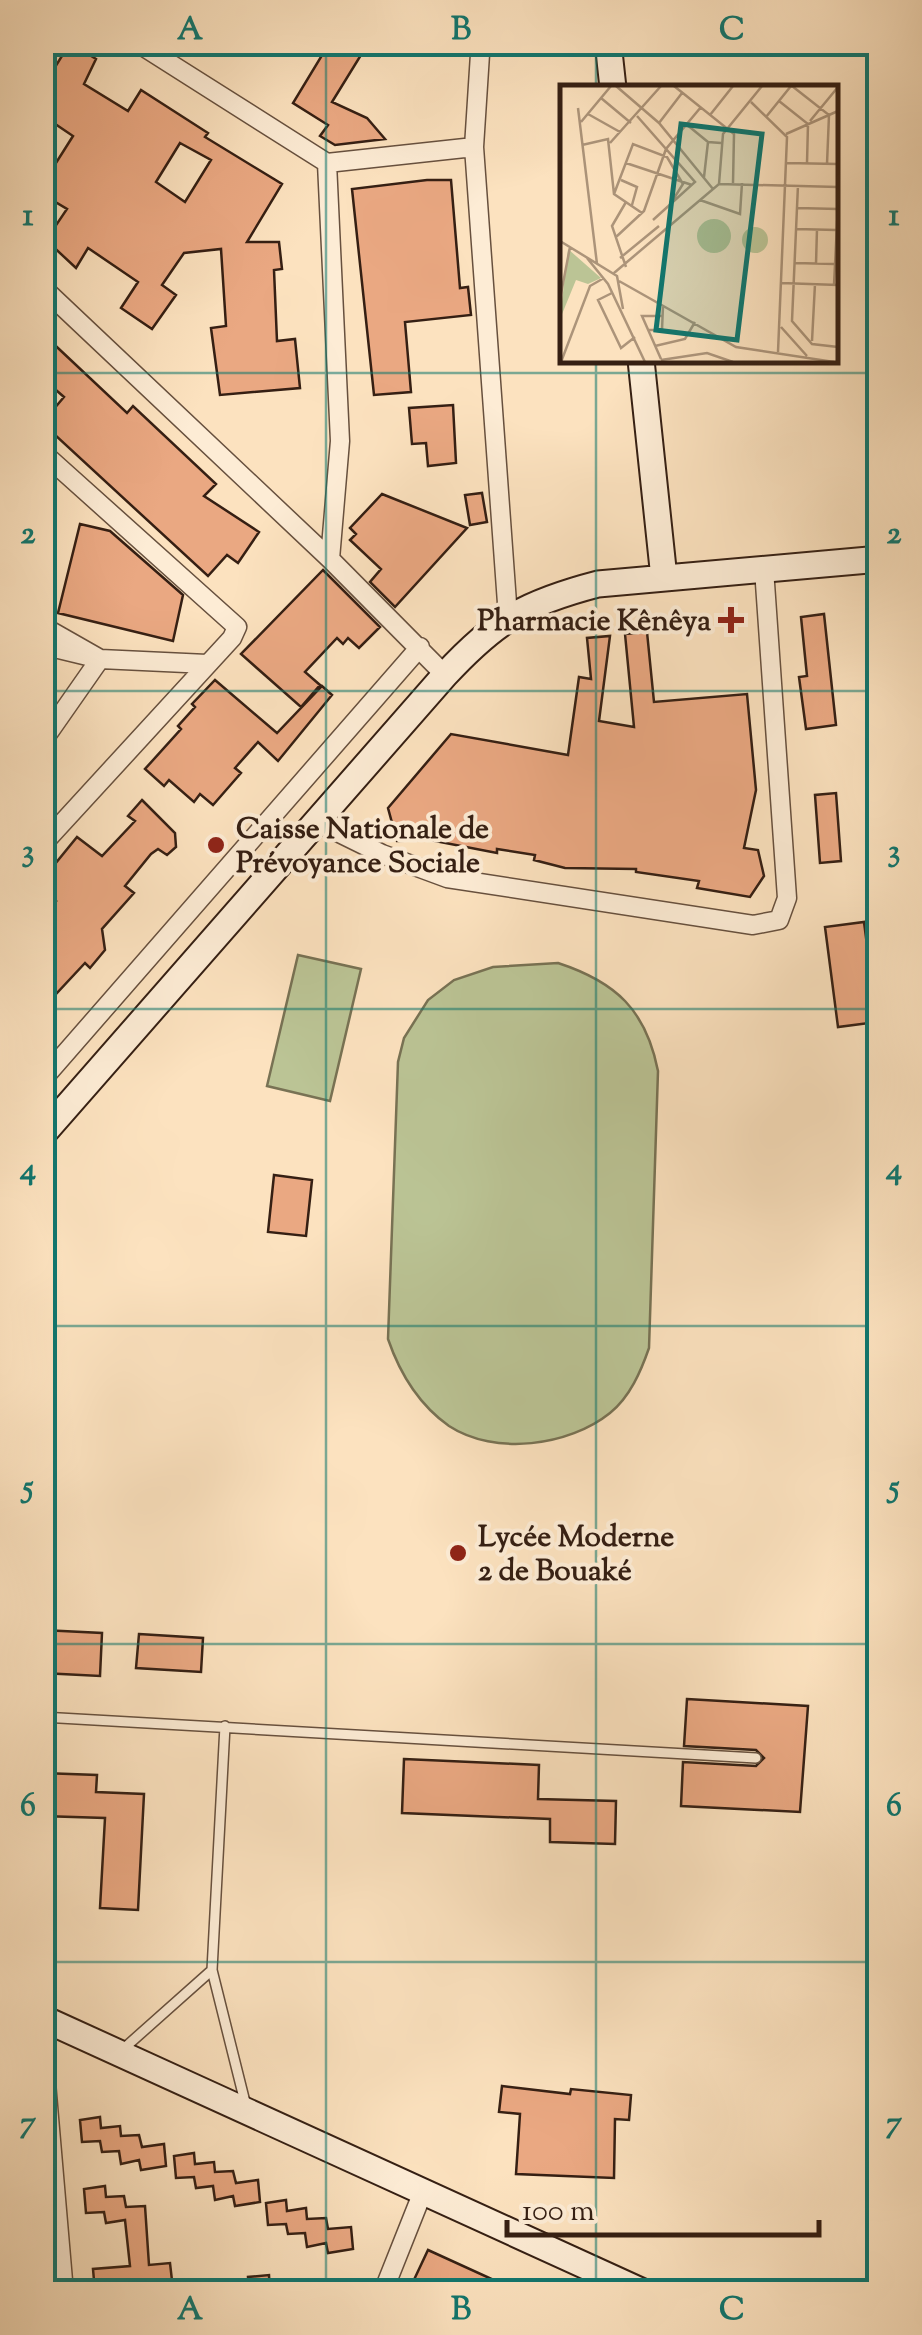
<svg xmlns="http://www.w3.org/2000/svg" width="922" height="2335" font-family="'Sorts Mill Goudy',serif">
	<style>
		.green { fill: #bbc495; stroke: #787254; stroke-width: 2.5 }
		.building { fill: #eaa882; stroke: #351f13; stroke-width: 2.5; fill-rule: evenodd }
		.lines { fill: none; stroke-linecap: round; stroke-linejoin: round }
		.lane-casing { stroke: #67503e; stroke-width: 12 }
		.street-casing { stroke: #67503e; stroke-width: 21 }
		.secondary-casing { stroke: #351f13; stroke-width: 29 }
		.lane { stroke: #fdecd5; stroke-width: 9 }
		.street { stroke: #fdecd5; stroke-width: 18 }
		.secondary { stroke: #fdecd5; stroke-width: 25 }
		.grid { fill: none; stroke: #0f766e; stroke-width: 2.5; stroke-opacity: 0.55 }
		.poi-dot { fill: #8f2418; stroke: #fdecd5; stroke-width: 4 }
		.labels { text-anchor: middle; stroke-width: 8; stroke-linejoin: round; paint-order: stroke }
		.poi-label { font-size: 30px; font-weight: bold; fill: #351f13; stroke: #fdecd5; text-anchor: start }
		.inset-road { fill: none; stroke: #ac947a; stroke-width: 2.5 }
		.view { fill: #0f766e; fill-opacity: 0.15; stroke: #0f766e; stroke-width: 5 }
		.inset-edge { fill: none; stroke: #351f13; stroke-width: 5 }
		.neatline { fill: none; stroke: #0f766e; stroke-width: 4 }
		.grid-label { font-size: 32px; text-anchor: middle; font-weight: bold; fill: #0f766e }
	</style>
	<rect width="100%" height="100%" fill="#fce2bf"/>
	<filter id="stains"><feTurbulence type="fractalNoise" baseFrequency=".002" numOctaves="4"/><feColorMatrix values="0 0 0 0 .2 0 0 0 0 .09 0 0 0 0 .02 0 0 0 .5 -.17"/></filter>
	<radialGradient id="worn" r=".72"><stop offset=".6" stop-color="#630" stop-opacity="0"/><stop offset="1" stop-color="#630" stop-opacity=".3"/></radialGradient>
	<path class="green" d="M298 955 361 969 330 1101 267 1086Z
		M558 963C616 982 646 1010 658 1071L649 1348C641 1371 630 1397 610 1413 569 1446 495 1456 449 1426 418 1404 400 1374 388 1339L398 1062 404 1038 428 1000 454 980 493 967Z"/>
	<path class="building" d="M330 42H369L332 102 367 118 385 139 335 145 320 136 328 125 293 103Z
		M70 43 96 59 84 84 128 111 141 90 208 133 205 137 282 184 247 242H279L282 269 274 270 277 341 295 339 300 388 220 395 211 328 226 326 221 249 184 253 162 285 176 295 152 329 121 308 138 282 88 248 76 268 46 240 67 209 42 194V185L73 136 42 115V88ZM180 143 211 160 185 202 156 182Z
		M427 180H451L460 288 468 287 471 315 405 322 411 392 374 395 352 189Z
		M42 333 127 413 133 406 216 484 204 496 259 532 238 563 227 555 208 576 42 423 64 397 42 378Z
		M453 405 456 463 428 466 426 443 412 444 409 408Z
		M482 493 487 522 470 525 465 495Z
		M382 494 467 528 395 607 370 582 381 569 350 540 356 534 350 528Z
		M80 524 110 531 183 595 173 641 58 613Z
		M323 570 380 627 359 648 348 638 343 644 337 638 305 672 320 685 301 707 241 654Z
		M824 614 836 725 806 729 799 677 807 676 801 617Z
		M647 632 654 702 747 694 756 790 744 848 758 850 764 876 750 897 697 888 699 881 636 872V869L565 868 534 860 535 855 497 849V853L430 840 397 841 388 808 451 734 568 755 579 677 591 679 587 638 610 636 599 721 634 727 625 634Z
		M215 680 277 733 322 686 332 695 278 761 258 742 235 768 241 773 213 805 200 794 194 802 169 780 164 786 145 769 181 729 178 726 195 707 192 704Z
		M836 793 841 861 820 863 815 795Z
		M142 800 175 833 176 847 167 855 158 849 151 854 125 886 134 893 102 929 105 950 90 968 85 963 42 1009V915L56 901 42 890V880L77 837 102 856 135 821 128 816Z
		M864 922 877 1022 838 1027 825 927Z
		M274 1175 312 1180 306 1236 268 1232Z
		M42 1630 102 1633 100 1676 42 1673Z
		M139 1634 203 1638 201 1672 136 1668Z
		M687 1699 808 1706 800 1812 681 1806 683 1762 756 1766 764 1758 756 1750 684 1746Z
		M404 1759 539 1765 538 1799 616 1801 615 1844 550 1842V1819L402 1813Z
		M42 1773 97 1775 96 1792 144 1794 138 1910 100 1908 105 1818 42 1816Z
		M502 2086 570 2094 571 2089 631 2095 629 2120 615 2119 614 2178 516 2174 520 2114 499 2112Z
		M100 2117 101 2128 120 2126 121 2136 139 2135 142 2147 164 2144 166 2166 141 2170 139 2160 121 2164 119 2151 102 2152 100 2141 82 2142 80 2120Z
		M194 2153 195 2164 214 2162 215 2172 233 2171 236 2183 258 2180 260 2202 235 2206 233 2196 215 2200 213 2186 196 2188 194 2177 176 2178 174 2156Z
		M105 2186 106 2197 124 2196 126 2207 145 2206 149 2265 170 2263 173 2289 95 2292 93 2269 130 2266 125 2220 106 2223 104 2212 86 2213 84 2189Z
		M286 2200 287 2211 306 2208 307 2219 326 2218 328 2229 351 2227 353 2249 328 2253 326 2243 307 2247 305 2233 288 2234 286 2224 268 2225 266 2203Z
		M428 2250 520 2292H431L412 2284Z
		M269 2275 270 2292H249L248 2277Z"/>
	<g class="lines">
		<g class="lane-casing">
			<path id="lane" d="M42 1717 756 1758
				M225 1726 212 1970 246 2106
				M121 2051 212 1970"/>
		</g>
		<g class="street-casing">
			<path id="street" d="M136 42 327 163 474 147
				M486 42 480 54 474 147 508 617
				M327 163 340 441 330 559
				M42 287 330 559 445 675
				M42 452 237 627 232 638 42 845
				M42 626 100 659 42 742
				M42 645 100 659 207 664
				M317 822 382 854 447 878 753 925 779 920 787 898 764 569
				M42 1080 420 647
				M42 2036 64 2292
				M383 2292 424 2189"/>
		</g>
		<g class="secondary-casing">
			<path id="secondary" d="M608 42 613 88
				M641 360 664 578
				M42 1135 445 675C496 620 525 603 598 584L880 559
				M42 2018 643 2292"/>
		</g>
		<use href="#lane" class="lane"/>
		<use href="#street" class="street"/>
		<use href="#secondary" class="secondary"/>
	</g>
	<path class="grid" d="M326 42V2292M596 42V88M596 360V2292M42 373H880M42 691H880M42 1009H880M42 1326H880M42 1644H880M42 1962H880"/>
	<g class="poi-dot">
		<path d="M726 605h10v10h10v10h-10v10h-10v-10h-10v-10h10z"/>
		<circle cx="216" cy="845" r="10"/>
		<circle cx="458" cy="1553" r="10"/>
	</g>
	<g class="labels">
		<g class="poi-label">
			<text x="711" y="630" text-anchor="end">Pharmacie Kênêya</text>
			<text x="236" y="838">Caisse Nationale de<tspan x="236" dy="34">Prévoyance Sociale</tspan></text>
			<text x="478" y="1546">Lycée Moderne<tspan x="478" dy="34">2 de Bouaké</tspan></text>
		</g>
	</g>
	<g transform="translate(560 85)">
		<rect width="278" height="278" fill="#fce2bf"/>
		<path d="M137 151a17 17 0 1 1 34 0a17 17 0 1 1-34 0ZM182 155a13 13 0 1 1 26 0a13 13 0 1 1-26 0ZM8 164 41 193 28 199 16 195 0 234Z" fill="#bbc495"/>
		<path class="inset-road" d="M56 1 99 38 153 104M114 1 174 49 173 98M232 1 269 30 267 79M41 13 71 38M219 16 248 39 247 78M191 17 227 52 218 267M18 23 37 179M28 29 60 47M150 30 173 1M77 31 135 97 93 135M206 32 231 1M250 36 278 2M21 37 51 1M99 38 122 8M126 39 148 57 161 58M226 49 278 26M50 58 101 1M22 60 48 54 54 109 82 128M66 78 132 100M226 78 278 79M144 92 148 57M61 95 77 102 72 120M159 99 163 49 202 1M238 100 232 236 252 259 278 262M54 109 73 59 107 72 123 99 111 118M140 115 180 129 182 98M237 123 278 124M236 144 276 145M56 152 84 126 106 64 141 22M0 156 57 191 63 224M27 173 48 199 85 277M60 173 99 141M235 178 275 179M256 179 257 144M66 182 52 141 66 117M54 188 159 99 278 102M59 196 176 262 274 277M221 198 278 200M274 200 278 119M52 208 38 215 61 263 75 252M0 214 10 162M221 242 247 271M88 245H102L103 221M252 256 255 199M95 261 125 254 135 237M101 274 82 231H102M101 275 147 268 173 277M1 277 30 201 44 193"/>
		<path class="view" d="M121 39 202 49 177 255 96 245Z"/>
		<rect width="278" height="278" class="inset-edge"/>
	</g>
	<rect width="922" height="2335" fill="none" stroke="#fce2bf" stroke-width="110"/>
	<path d="M507 2220v15h312v-15" fill="none" stroke="#351f13" stroke-width="5"/>
	<text x="522" y="2220" font-size="30" fill="#351f13" stroke="#fdecd5" stroke-width="8" paint-order="stroke">100 m</text>
	<rect x="55" y="55" width="812" height="2225" class="neatline"/>
	<g class="grid-label">
		<text x="190" y="39">A</text>
		<text x="461" y="39">B</text>
		<text x="732" y="39">C</text>
		<text x="28" y="225">1</text>
		<text x="894" y="225">1</text>
		<text x="28" y="543">2</text>
		<text x="894" y="543">2</text>
		<text x="28" y="861">3</text>
		<text x="894" y="861">3</text>
		<text x="28" y="1179">4</text>
		<text x="894" y="1179">4</text>
		<text x="28" y="1497">5</text>
		<text x="894" y="1497">5</text>
		<text x="28" y="1815">6</text>
		<text x="894" y="1815">6</text>
		<text x="28" y="2132">7</text>
		<text x="894" y="2132">7</text>
		<text x="190" y="2319">A</text>
		<text x="461" y="2319">B</text>
		<text x="732" y="2319">C</text>
	</g>
	<rect width="100%" height="100%" filter="url(#stains)"/>
	<rect width="100%" height="100%" fill="url(#worn)"/>
</svg>
